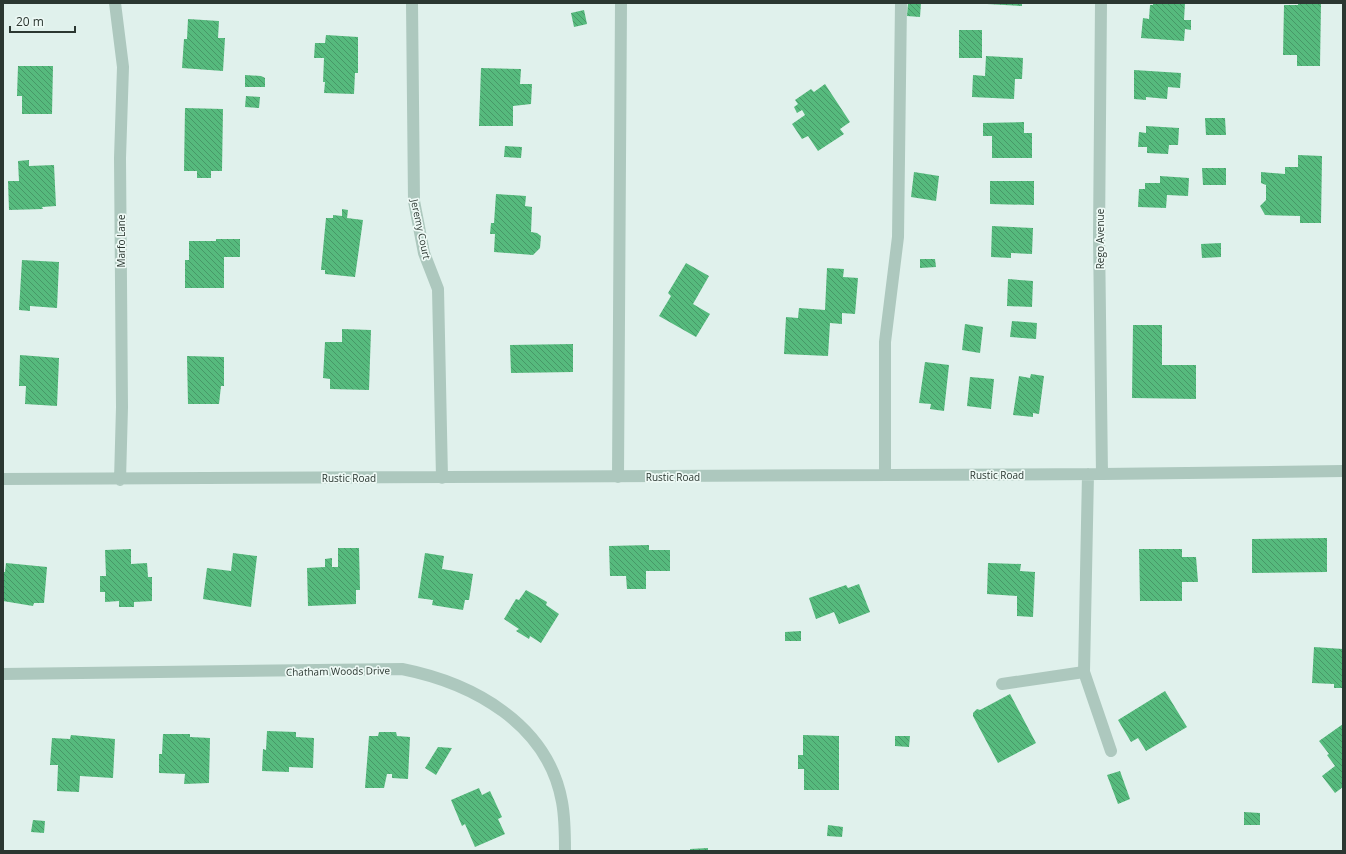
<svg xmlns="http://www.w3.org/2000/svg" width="1346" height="854" font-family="'Open Sans',sans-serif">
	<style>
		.building { fill: url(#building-back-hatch) }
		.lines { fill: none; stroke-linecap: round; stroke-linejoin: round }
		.minor { stroke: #adc8be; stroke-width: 12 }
		.labels { text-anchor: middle; stroke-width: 3.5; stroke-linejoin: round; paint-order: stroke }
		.street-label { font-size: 10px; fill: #2b3731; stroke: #edf9f5 }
	</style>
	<defs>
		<pattern id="building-back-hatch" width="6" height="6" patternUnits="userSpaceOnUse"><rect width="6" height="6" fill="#56ba7d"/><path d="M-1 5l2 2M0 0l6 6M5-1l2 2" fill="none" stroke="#479867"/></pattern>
	</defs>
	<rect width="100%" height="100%" fill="#e0f1ec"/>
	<path class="building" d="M908 3H921L920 17 907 16Z
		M987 3H1022V6L987 4Z
		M1153 3H1185L1184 20H1191V30L1185 29 1184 41 1141 38 1143 18 1149 19 1150 5H1153Z
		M1298 3H1321L1320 66H1297V55H1283L1284 5H1298Z
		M584 10 587 24 574 27 571 13Z
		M188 19 219 21 218 38H225L223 71 182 68 184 39H187Z
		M959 30H982V58H959Z
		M326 35 358 37V73H355L354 94 324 93 325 82H323L324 58H314L315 43H325Z
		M986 56 1023 58 1022 79H1015L1014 99 972 97 973 75 985 76Z
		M18 66H53L52 114H22V96H17Z
		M481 68 521 69 520 84H532L531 104 513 106V126H479Z
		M1134 70 1181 73 1180 88 1168 87 1167 99 1146 97V100L1134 99Z
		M245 75 261 76 265 78V87H245Z
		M825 84 850 122 840 129 844 134 818 151 808 136 802 139 792 124 805 115 802 110 797 113 794 107 798 104 795 100 811 89 814 92Z
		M246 96 260 97 259 108 245 107Z
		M185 108 223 109 222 171H211V178H197V171H184Z
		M1205 118H1225L1226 135H1206Z
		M1024 122V133H1032V158H992V136H983V123Z
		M1146 126 1179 128 1178 145H1169L1168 154 1147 153V147H1138L1139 132 1146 133Z
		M505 146 522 147 521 158 504 157Z
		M1298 155 1322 156 1321 223H1300V216L1265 215 1260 206 1266 200V185L1261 183V172L1285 174V167H1298Z
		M29 160V166L54 165 56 206 42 207 43 209 9 210 8 181H19L18 161Z
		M1202 168H1226V185H1203Z
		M914 172 939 176 936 201 911 197Z
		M1160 176 1189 178 1188 196 1167 195 1166 208 1138 207 1139 189H1145V183H1160Z
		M990 181H1034V205L990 204Z
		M496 194 526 196 525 206 532 207 531 232 537 233 541 236 540 248 533 255 494 252 495 234H490L491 223H494Z
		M342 209 348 210 347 218 363 220 355 277 325 274V270H321L326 218H333V215L342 216Z
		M992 226 1033 228 1032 254 1011 253V258L991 257Z
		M216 239H240V257H224V288H185V260H189V241H216Z
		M1221 243V257L1202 258 1201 244Z
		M920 259H935L936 267 920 268Z
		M22 260 59 262 57 308 30 306V311L19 310Z
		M686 263 709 276 693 304 710 314 696 337 659 316 671 296 668 293Z
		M827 268 844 269 843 277 858 278 855 314 842 313V324L830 323 828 356 784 354 786 317 798 318 799 308 825 310Z
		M1008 279 1033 281 1032 307 1007 306Z
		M1012 321 1037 323 1036 339 1010 337Z
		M965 324 983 327 980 353 962 350Z
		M1133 325H1162V365H1196V399L1132 398Z
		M342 329 371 330 369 390 330 389V379L323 378 325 342H342Z
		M573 344V372L511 373 510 345Z
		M20 355 59 358 57 406 25 404 26 386H19Z
		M187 356 224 357V386H221L219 404H188Z
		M925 362 949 365 944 411 930 409 931 404 919 403Z
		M1031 374 1044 376 1039 414 1033 413V417L1013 415 1019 376 1030 378Z
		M970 377 994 379 991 409 967 406Z
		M1327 538V572L1252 573V539Z
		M649 545V550H670V571H646V589H627L626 576H610L609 546Z
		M338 548H359L360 590H356V604L308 606 307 568 325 567V559L332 558V567H338Z
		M131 549V564L147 563 148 577H152V601L134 602V607H119V601L105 602V592H100V576H106L105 550Z
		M1139 549H1182V557H1196L1198 582H1182V601H1140Z
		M233 553 257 556 251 607 203 599 207 568 231 571Z
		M425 553 444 556 442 569 473 574 469 600H465L463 610 432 605 433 600 418 598Z
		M6 563 47 567 44 603H34L33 606 3 601V572H5Z
		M988 563 1021 564 1020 571 1035 572 1033 617 1017 616V596L987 594Z
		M859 584 870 612 839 624 834 612 816 619 809 598 846 585 848 588Z
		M526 590 547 602 546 605 559 614 541 643 530 636 529 639 516 631 519 629 504 619 516 599 519 600Z
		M801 631V641H785V632Z
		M1314 647 1343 649V688H1334V684L1312 683Z
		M1165 691 1187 727 1146 751 1138 738 1131 742 1118 720Z
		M1010 694 1036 743 998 763 973 716V713L977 709 980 710Z
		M1343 724V787L1335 793 1322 776 1335 766 1327 755 1329 754 1319 741Z
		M267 731 296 732V737L314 738 313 768 289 767V772L262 771 263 749 266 750Z
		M379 732H396L397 736 410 737 408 779 392 778V774H387L384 788H365L369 736H378Z
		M163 734H190V737L210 738 209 783 184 784 185 774 159 773V754H162Z
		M71 735 115 739 113 778 80 776 79 792 57 791 58 765H50L52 738 70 739Z
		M803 735 839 736V790H804V769H798V755H803Z
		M895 736H910L909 747 895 746Z
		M438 747 452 748 436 775 425 768Z
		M1120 771 1130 799 1118 804 1107 775Z
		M479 788 482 795 490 791 502 817 498 819 505 834 475 847 465 824 462 826 451 800Z
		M1244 812 1260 813V825H1244Z
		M33 820 45 821 44 833 31 832Z
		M828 825 843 827 842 837 827 836Z
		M708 848V851H690V849Z"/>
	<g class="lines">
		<path class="minor" d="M115 3 123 67 120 158 122 407 120 480
			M412 3 414 201 424 253 438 289 442 478
			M1101 3 1099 236 1102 474
			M885 475V342L898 237 901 3
			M618 477 621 3
			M3 479 1102 474 1343 471
			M1084 672 1111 751
			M3 674 402 669C473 683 548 724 562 802 565 818 565 835 565 851
			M1002 684 1084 672 1088 474"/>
	</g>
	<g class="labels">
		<g class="street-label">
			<text transform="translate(421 229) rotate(78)" y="4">Jeremy Court</text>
			<text transform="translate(1100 239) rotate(-90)" y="4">Rego Avenue</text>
			<text transform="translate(121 241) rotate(-90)" y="4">Marfo Lane</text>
			<text x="997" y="479">Rustic Road</text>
			<text x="673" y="481">Rustic Road</text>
			<text x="349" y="482">Rustic Road</text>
			<text transform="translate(338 671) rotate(-1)" y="4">Chatham Woods Drive</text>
		</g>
	</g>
	<rect width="1346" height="854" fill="none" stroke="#2b3731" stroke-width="8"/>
	<path d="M10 26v6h65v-6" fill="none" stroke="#2b3731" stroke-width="2"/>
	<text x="16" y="26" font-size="12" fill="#2b3731" stroke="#edf9f5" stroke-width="3" paint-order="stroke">20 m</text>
</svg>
